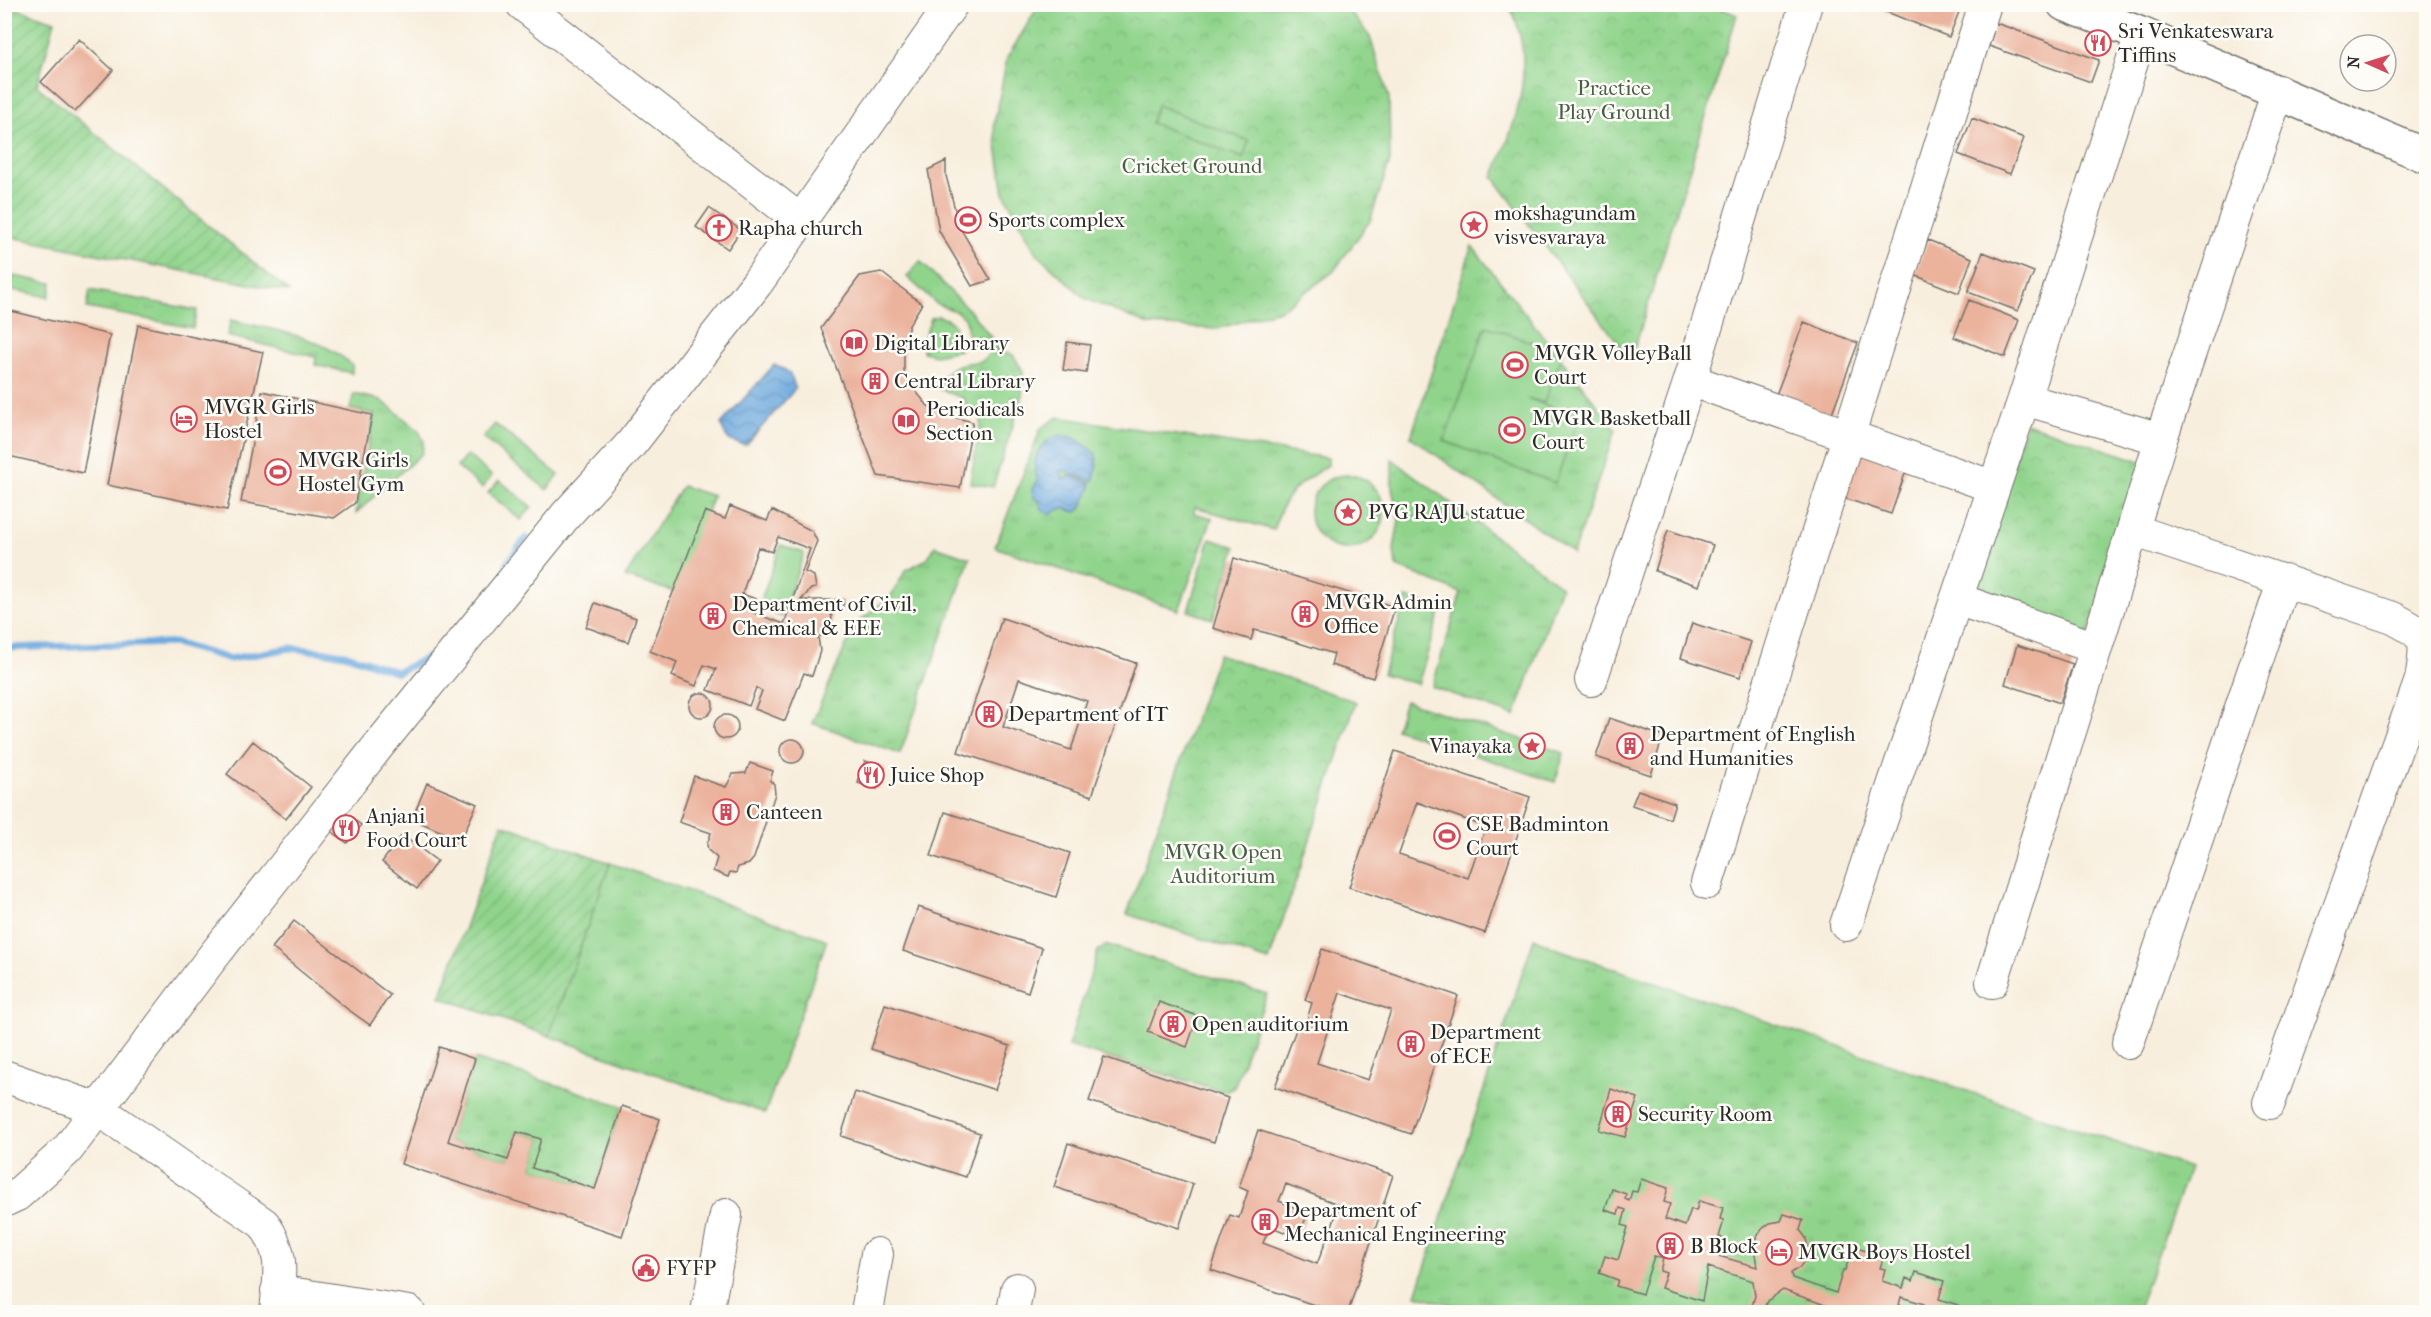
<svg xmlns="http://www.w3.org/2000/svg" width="2431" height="1317" font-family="'IM FELL French Canon',serif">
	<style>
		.grass { fill: url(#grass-tufts); stroke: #5e805c; stroke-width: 1.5 }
		.park { fill: url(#park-crowns); stroke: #5e805c; stroke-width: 1.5 }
		.garden { fill: url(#garden-furrows); stroke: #5e805c; stroke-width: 1.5 }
		.pitch { fill: #90d48c; stroke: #5e805c; stroke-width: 1.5 }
		.water { fill: url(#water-waves); stroke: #4d6a85; stroke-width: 1.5 }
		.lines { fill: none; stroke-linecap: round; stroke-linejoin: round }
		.stream { stroke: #6faadf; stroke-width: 7 }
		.building { fill: #ebb29c; fill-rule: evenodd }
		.minor-casing { stroke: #736f69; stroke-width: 34 }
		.major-casing { stroke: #736f69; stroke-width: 36 }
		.minor { stroke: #fff; stroke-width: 32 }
		.major { stroke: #fff; stroke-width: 33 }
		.labels { text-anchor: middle; stroke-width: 5; stroke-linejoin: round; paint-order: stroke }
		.poi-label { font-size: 21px; fill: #2b2b2b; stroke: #fdfcf7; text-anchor: start }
		.park-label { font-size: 21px; fill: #495e48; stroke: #fdfcf7 }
	</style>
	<defs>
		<pattern id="grass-tufts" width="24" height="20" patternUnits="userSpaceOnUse" patternTransform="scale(1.5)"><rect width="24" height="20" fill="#90d48c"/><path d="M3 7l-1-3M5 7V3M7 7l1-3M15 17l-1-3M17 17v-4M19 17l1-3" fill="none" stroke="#7cb679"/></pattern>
		<pattern id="park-crowns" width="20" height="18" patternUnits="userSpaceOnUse" patternTransform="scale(1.5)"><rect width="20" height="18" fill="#90d48c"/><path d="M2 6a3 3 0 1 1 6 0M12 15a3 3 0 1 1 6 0" fill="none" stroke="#7cb679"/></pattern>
		<pattern id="garden-furrows" width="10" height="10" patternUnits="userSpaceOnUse" patternTransform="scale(1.5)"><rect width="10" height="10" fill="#90d48c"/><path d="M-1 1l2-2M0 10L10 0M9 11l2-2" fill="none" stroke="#7cb679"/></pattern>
		<pattern id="water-waves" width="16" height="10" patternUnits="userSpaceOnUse" patternTransform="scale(1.5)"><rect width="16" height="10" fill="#6faadf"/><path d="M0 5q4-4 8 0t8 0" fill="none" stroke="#5b8bb5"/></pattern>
	</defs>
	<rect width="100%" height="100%" fill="#fdfcf7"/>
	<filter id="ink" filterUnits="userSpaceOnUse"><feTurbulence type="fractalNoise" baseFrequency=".0167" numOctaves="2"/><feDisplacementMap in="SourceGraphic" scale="12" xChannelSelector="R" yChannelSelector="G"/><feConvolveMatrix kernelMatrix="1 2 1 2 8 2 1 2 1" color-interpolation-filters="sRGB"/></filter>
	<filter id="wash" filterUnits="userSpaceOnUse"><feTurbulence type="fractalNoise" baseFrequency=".008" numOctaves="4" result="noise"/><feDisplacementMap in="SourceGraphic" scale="24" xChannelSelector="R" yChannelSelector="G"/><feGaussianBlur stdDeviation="1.35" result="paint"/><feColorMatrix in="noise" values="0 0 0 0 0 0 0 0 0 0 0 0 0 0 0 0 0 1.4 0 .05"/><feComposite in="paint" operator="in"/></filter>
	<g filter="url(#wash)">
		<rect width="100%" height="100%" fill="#f8eedd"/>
		<path class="grass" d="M1472 246 1616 429 1573 553 1411 437Z
			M920 261 970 311 1001 350 968 347 967 324 965 318 957 312 937 304 907 277Z
			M13 276 52 283 49 297 11 290Z
			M90 290 197 310 193 328 87 308Z
			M938 316C966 324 948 333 959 350L935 355 923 352V341L931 318Z
			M231 320C273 330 319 335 352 365V373L315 365 316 357 227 336Z
			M992 350 1013 355 1023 371 1022 397 993 487 970 483 983 409 966 410 965 399 934 387C954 364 953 365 983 361Z
			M354 394 381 400 418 430 424 441 422 453 356 513 374 414 350 409Z
			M1058 417 1328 458V465C1296 486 1284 492 1274 530L1195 507 1194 513 1212 518 1179 610 995 547 1041 428Z
			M495 424 559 475 547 490 483 438Z
			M467 455 492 476 482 488 457 467Z
			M1392 459 1561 586 1515 716 1432 687 1461 593 1396 566 1394 549 1399 520 1392 488Z
			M1310 512a37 37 0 1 1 74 0a37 37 0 1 1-74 0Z
			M499 480 532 507 521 520 488 493Z
			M682 486 713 496 675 592 625 577Z
			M1210 539 1236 547 1213 619 1188 611Z
			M935 546 970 558 900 754 812 723 855 625 891 596 906 570 927 559Z
			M1406 598 1441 608 1418 684 1383 674Z
			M1405 701 1564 753 1555 782 1396 729Z
			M610 863 827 940 765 1113 549 1036Z
			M1534 938 1552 947 2189 1168 2137 1312H1478L1416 1295Z
			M1107 945 1267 994 1234 1088 1225 1092 1068 1046 1098 951Z
			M475 1059 622 1106 595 1189 532 1168 541 1139 517 1132 508 1160 448 1141Z"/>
		<path class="park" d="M1039 5H1345L1370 37 1389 98 1390 161 1370 221 1333 272 1282 309 1217 329 1149 325 1086 299 1036 253 1004 193 994 125 1007 58Z
			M1711 5 1737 15 1631 360 1493 177C1518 120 1538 64 1509 5Z
			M2026 423 2143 462 2088 634 1970 595Z
			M1218 654 1356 702 1269 961 1127 914Z"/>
		<path class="garden" d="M5 5 55 21 37 86 290 292 5 236Z
			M502 824 610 863 549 1036 440 997Z"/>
		<path class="pitch" d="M1157 105 1249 141 1243 158 1151 123Z
			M1486 326 1562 353 1544 403 1527 398 1579 418 1555 483 1444 441Z
			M781 545 804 553 782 617 758 608Z"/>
		<path class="water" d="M774 365C788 369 793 375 795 389L746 445C730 443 725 439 721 424Z
			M1059 435C1076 436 1083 443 1096 454L1097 469 1093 481 1070 474 1067 470 1062 471V478L1067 479 1069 476 1091 483C1091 490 1089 492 1086 498 1079 514 1079 514 1063 508L1049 514 1043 511 1039 501 1033 497 1032 488 1038 480C1029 460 1040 442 1059 435Z"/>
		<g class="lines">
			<path class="stream" d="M507 563 526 538
				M4 648 174 643 230 659 290 648 344 654 397 672 432 656 436 651"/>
		</g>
		<g id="blocks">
			<path class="building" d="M1867 4H1940L1959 12 1949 37Z
				M1996 23 2099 60 2091 82 1989 46Z
				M79 39 113 70 75 112 41 82Z
				M1972 118 2024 138 2010 174 1958 154Z
				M946 161V176L960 228 991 280 972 286 939 231 928 170Z
				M709 208 741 230 728 249 696 227Z
				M1928 240 1972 258 1959 293 1914 275Z
				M1983 252 2034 272 2018 311 1968 292Z
				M881 272 922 304 910 323 904 340V371L909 383 928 406 941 414 973 422 960 488 878 476 821 328 860 276Z
				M1969 300 2019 320 2005 357 1954 337Z
				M7 310 110 335 83 473 4 455V321Z
				M1804 322 1858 343 1829 421 1774 400Z
				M138 325 263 352 227 510 107 485Z
				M1067 342 1090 345 1086 373 1063 370Z
				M262 391 372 415 355 503 334 518 241 502Z
				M1856 451 1907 468 1891 514 1841 497Z
				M730 506 767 521 772 510 812 531 817 541 805 572 814 576 816 588 811 589 801 600H843V608L831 607 832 623 827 624 826 637 818 636 820 651 812 676 804 673 785 721 755 709 762 691 756 688 749 706 708 690 716 669 704 665 696 686 672 676 677 662 650 651 705 511 725 519ZM778 537 810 549 784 624 751 612 756 599 742 594 758 547 772 552Z
				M1668 530 1713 545 1699 586 1655 571Z
				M1234 558 1395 607 1373 678 1331 665 1334 654 1267 633 1254 630 1251 640 1213 628Z
				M595 603 636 618 628 642 586 627Z
				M1002 618 1136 663 1092 796 958 752ZM1019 679 1087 701 1071 750 1003 727Z
				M1692 623 1751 642 1740 677 1681 658Z
				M2017 645 2073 664 2060 703 2005 684Z
				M689 705a12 12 0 1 1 24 0a12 12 0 1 1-24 0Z
				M714 727a12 12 0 1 1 24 0a12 12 0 1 1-24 0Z
				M1609 718 1663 736 1651 775 1596 757Z
				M780 751a12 12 0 1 1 24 0a12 12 0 1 1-24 0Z
				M253 741 311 787 286 819 227 774Z
				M1395 751 1530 797 1485 933 1349 887ZM1417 802 1486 827 1468 878 1399 854Z
				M865 761 885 768 877 789 858 783Z
				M750 763 773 771 770 781 774 784 775 794 754 858 749 864 738 867 736 873 730 872 728 877 713 871 717 858 708 850 707 844 711 833 679 822 694 776 726 787 733 774 746 773Z
				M427 783 477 804 461 840 412 819Z
				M1638 790 1675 803 1670 819 1632 805Z
				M344 812 361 825 347 843 330 830Z
				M945 812 1070 853 1056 897 931 856Z
				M402 835 437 861 417 889 382 862Z
				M918 907 1042 948 1028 992 903 951Z
				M294 921 390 995 370 1025 346 1008 272 948Z
				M1322 949 1458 996 1411 1134 1275 1087 1298 1024 1305 1026 1312 1003 1305 1000ZM1340 993 1391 1010 1368 1080 1317 1063Z
				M1159 1002 1198 1016 1187 1047 1148 1032Z
				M885 1004 1010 1046 995 1090 871 1049Z
				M439 1047 475 1059 448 1141 508 1160 517 1132 541 1139 532 1168 595 1189 622 1106 660 1119 622 1236 401 1164Z
				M1104 1057 1228 1098 1214 1142 1089 1101Z
				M1611 1089 1638 1098 1625 1137 1599 1130Z
				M855 1092 980 1133 966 1177 841 1136Z
				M1258 1130 1393 1175 1348 1312H1335L1211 1270 1230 1215 1239 1218 1248 1191 1239 1187ZM1286 1184 1340 1205 1317 1264 1263 1243 1270 1226 1298 1238 1308 1213 1279 1201Z
				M1068 1143 1193 1184 1179 1228 1054 1187Z
				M1641 1179 1668 1188 1664 1202 1670 1204 1665 1219 1685 1226 1691 1209 1696 1211 1699 1201 1723 1208 1720 1219 1724 1220 1719 1237 1722 1238 1712 1254 1757 1267 1754 1248 1756 1238 1762 1229 1770 1223 1781 1221 1784 1214 1803 1220 1800 1230 1806 1238 1808 1248 1806 1258 1800 1267 1791 1273 1792 1278 1836 1293 1843 1270H1845L1849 1259 1852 1260 1856 1248 1884 1256 1880 1268 1885 1269 1882 1281 1903 1288 1906 1278 1913 1281 1916 1272 1944 1281 1939 1299 1958 1305 1956 1312H1921L1924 1304 1901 1297 1899 1305 1913 1309 1912 1312H1829L1831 1307 1783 1290 1767 1301 1763 1312H1750L1755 1296 1753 1281 1708 1267 1702 1301 1661 1288 1666 1273 1660 1271 1663 1259 1654 1256 1642 1294 1616 1286 1618 1280 1599 1273 1605 1256 1618 1260 1628 1227 1622 1225 1626 1210 1620 1208 1618 1214 1605 1210 1612 1189 1626 1194 1625 1199 1629 1201 1632 1191 1637 1192Z"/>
		</g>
	</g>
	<g filter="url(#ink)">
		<use href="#blocks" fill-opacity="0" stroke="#736f69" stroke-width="1.5"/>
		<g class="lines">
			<g class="minor-casing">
				<path id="minor" d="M522 4 801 221
					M1690 380 1994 487
					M2024 399 2161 439
					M2133 530 2393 618C2430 637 2427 641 2421 680L2269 1103
					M1957 599 2096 648
					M1591 680 1690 380 1806 4
					M1707 883 1985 4
					M1846 925 2024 399 2141 34
					M1992 982 2161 439 2278 91
					M2128 1043 2284 580
					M4 1076 98 1109 264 1224C286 1257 279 1275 276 1312
					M4 1201 17 1195 67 1150 208 963 379 745 566 515 631 444 757 283 952 4
					M277 1291 409 1312
					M707 1312 726 1215
					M867 1312 877 1254
					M1013 1312 1017 1289"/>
			</g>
			<g class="major-casing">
				<path id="major" d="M2064 4 2141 34 2426 156"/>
			</g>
			<use href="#minor" class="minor"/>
			<use href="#major" class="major"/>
		</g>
	</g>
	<defs>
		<g id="restaurant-ring" transform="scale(1.35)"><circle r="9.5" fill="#fdfcf7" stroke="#d1495b" stroke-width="1.5"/><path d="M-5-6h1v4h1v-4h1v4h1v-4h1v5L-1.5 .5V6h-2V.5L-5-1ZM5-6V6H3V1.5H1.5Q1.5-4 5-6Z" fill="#d1495b"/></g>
		<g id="stadium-ring" transform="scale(1.35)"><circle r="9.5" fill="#fdfcf7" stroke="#d1495b" stroke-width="1.5"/><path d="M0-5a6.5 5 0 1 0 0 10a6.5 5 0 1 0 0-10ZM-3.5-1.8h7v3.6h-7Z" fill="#d1495b"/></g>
		<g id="sight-ring" transform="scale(1.35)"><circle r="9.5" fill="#fdfcf7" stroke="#d1495b" stroke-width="1.5"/><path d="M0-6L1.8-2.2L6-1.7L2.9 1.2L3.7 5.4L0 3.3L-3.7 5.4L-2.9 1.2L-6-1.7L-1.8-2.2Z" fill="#d1495b"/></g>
		<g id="church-ring" transform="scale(1.35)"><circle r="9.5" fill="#fdfcf7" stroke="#d1495b" stroke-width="1.5"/><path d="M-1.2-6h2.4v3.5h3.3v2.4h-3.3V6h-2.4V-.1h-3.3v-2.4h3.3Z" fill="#d1495b"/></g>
		<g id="library-ring" transform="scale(1.35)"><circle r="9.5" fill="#fdfcf7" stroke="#d1495b" stroke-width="1.5"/><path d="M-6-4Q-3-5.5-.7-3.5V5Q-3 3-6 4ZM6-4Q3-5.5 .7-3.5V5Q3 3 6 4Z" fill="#d1495b"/></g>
		<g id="building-ring" transform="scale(1.35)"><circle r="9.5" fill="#fdfcf7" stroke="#d1495b" stroke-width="1.5"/><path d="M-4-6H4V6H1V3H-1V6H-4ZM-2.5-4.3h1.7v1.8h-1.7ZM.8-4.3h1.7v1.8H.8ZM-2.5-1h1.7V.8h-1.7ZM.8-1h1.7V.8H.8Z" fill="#d1495b"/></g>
		<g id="hotel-ring" transform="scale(1.35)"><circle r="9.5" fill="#fdfcf7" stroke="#d1495b" stroke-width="1.5"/><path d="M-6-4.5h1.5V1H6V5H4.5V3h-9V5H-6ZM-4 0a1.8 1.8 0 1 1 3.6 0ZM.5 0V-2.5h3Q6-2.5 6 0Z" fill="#d1495b"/></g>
		<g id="civic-ring" transform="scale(1.35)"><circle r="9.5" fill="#fdfcf7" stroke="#d1495b" stroke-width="1.5"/><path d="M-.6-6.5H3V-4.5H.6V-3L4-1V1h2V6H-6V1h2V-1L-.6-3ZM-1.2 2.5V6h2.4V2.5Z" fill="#d1495b"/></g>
	</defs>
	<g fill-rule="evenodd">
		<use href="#restaurant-ring" x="2098" y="43"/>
		<use href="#stadium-ring" x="968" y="220"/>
		<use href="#sight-ring" x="1474" y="225"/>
		<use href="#church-ring" x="719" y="228"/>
		<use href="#library-ring" x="854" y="343"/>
		<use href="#stadium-ring" x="1515" y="365"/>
		<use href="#building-ring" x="875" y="381"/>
		<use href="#hotel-ring" x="184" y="419"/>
		<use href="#library-ring" x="906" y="421"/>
		<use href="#stadium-ring" x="1512" y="430"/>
		<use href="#stadium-ring" x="278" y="472"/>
		<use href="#sight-ring" x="1348" y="512"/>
		<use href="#building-ring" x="1305" y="614"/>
		<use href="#building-ring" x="713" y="616"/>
		<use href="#building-ring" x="989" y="714"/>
		<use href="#sight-ring" x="1532" y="746"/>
		<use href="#building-ring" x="1630" y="746"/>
		<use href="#restaurant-ring" x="871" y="775"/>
		<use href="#building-ring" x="726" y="812"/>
		<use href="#restaurant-ring" x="346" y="828"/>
		<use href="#stadium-ring" x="1447" y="836"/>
		<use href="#building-ring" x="1173" y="1024"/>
		<use href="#building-ring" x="1411" y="1044"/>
		<use href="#building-ring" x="1618" y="1114"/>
		<use href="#building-ring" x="1265" y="1222"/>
		<use href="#building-ring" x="1670" y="1246"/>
		<use href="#hotel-ring" x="1779" y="1252"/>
		<use href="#civic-ring" x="646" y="1268"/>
	</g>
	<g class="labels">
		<g class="poi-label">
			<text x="2118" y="38">Sri Venkateswara<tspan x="2118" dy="24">Tiffins</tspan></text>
			<text x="1494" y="220">mokshagundam<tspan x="1494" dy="24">visvesvaraya</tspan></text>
			<text x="988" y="227">Sports complex</text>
			<text x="738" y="235">Rapha church</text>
			<text x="874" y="350">Digital Library</text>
			<text x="1534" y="360">MVGR VolleyBall<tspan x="1534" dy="24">Court</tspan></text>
			<text x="894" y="388">Central Library</text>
			<text x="204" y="414">MVGR Girls<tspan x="204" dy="24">Hostel</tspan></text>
			<text x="926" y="416">Periodicals<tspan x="926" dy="24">Section</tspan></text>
			<text x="1532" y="425">MVGR Basketball<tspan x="1532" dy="24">Court</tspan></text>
			<text x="298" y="467">MVGR Girls<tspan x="298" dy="24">Hostel Gym</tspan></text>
			<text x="1368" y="519">PVG RAJU statue</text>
			<text x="1324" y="609">MVGR Admin<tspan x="1324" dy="24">Office</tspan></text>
			<text x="732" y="611">Department of Civil,<tspan x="732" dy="24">Chemical &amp; EEE</tspan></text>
			<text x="1008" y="721">Department of IT</text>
			<text x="1650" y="741">Department of English<tspan x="1650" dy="24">and Humanities</tspan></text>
			<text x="1512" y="753" text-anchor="end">Vinayaka</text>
			<text x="890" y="782">Juice Shop</text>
			<text x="746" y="819">Canteen</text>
			<text x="366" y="823">Anjani<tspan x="366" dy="24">Food Court</tspan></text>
			<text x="1466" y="831">CSE Badminton<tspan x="1466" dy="24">Court</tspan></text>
			<text x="1192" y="1031">Open auditorium</text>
			<text x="1430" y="1039">Department<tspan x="1430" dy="24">of ECE</tspan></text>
			<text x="1638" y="1121">Security Room</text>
			<text x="1284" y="1217">Department of<tspan x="1284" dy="24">Mechanical Engineering</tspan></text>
			<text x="1690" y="1253">B Block</text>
			<text x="1798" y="1259">MVGR Boys Hostel</text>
			<text x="666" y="1275">FYFP</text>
		</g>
		<g class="park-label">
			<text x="1614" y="95">Practice<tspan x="1614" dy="24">Play Ground</tspan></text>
			<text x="1192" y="173">Cricket Ground</text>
			<text x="1223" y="859">MVGR Open<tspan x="1223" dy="24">Auditorium</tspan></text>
		</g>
	</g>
	<rect width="2431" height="1317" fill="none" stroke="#fdfcf7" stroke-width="24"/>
	<g transform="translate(2368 63) rotate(273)"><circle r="28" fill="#fdfcf7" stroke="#a9a8a5" stroke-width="1.5"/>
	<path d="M0-4.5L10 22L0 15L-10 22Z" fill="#d1495b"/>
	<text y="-9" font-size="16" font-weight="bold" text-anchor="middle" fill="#2b2b2b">N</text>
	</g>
</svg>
